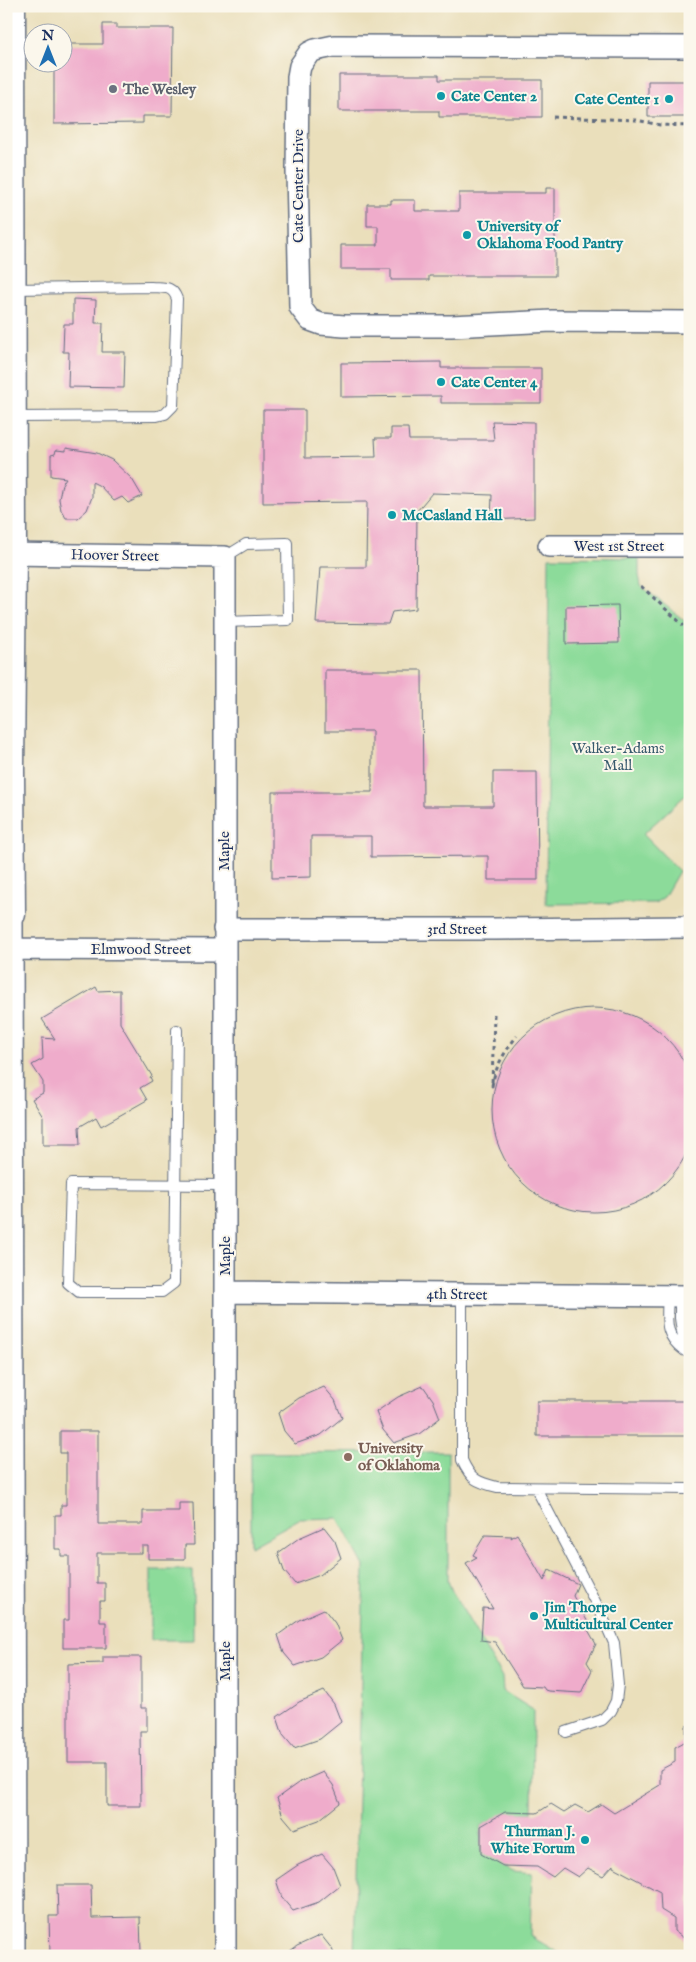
<svg xmlns="http://www.w3.org/2000/svg" width="696" height="1962" font-family="'IM FELL English',serif">
	<style>
		.green { fill: #8cdb9a; stroke: #54857c }
		.building { fill: #efaccb }
		.lines { fill: none; stroke-linecap: round; stroke-linejoin: round }
		.service-casing { stroke: #636d7f; stroke-width: 12 }
		.minor-casing { stroke: #636d7f; stroke-width: 24 }
		.tertiary-casing { stroke: #636d7f; stroke-width: 29 }
		.path { stroke: #636d7f; stroke-width: 3; stroke-dasharray: 4 4; stroke-linecap: butt }
		.service { stroke: #fff; stroke-width: 10 }
		.minor { stroke: #fff; stroke-width: 21 }
		.tertiary { stroke: #fff; stroke-width: 26 }
		.worship-dot { fill: #6b7280; stroke: #fbf7ec; stroke-width: 2 }
		.culture-dot { fill: #0f9aa8; stroke: #fbf7ec; stroke-width: 2 }
		.education-dot { fill: #8d6e63; stroke: #fbf7ec; stroke-width: 2 }
		.labels { text-anchor: middle; stroke-width: 4; stroke-linejoin: round; paint-order: stroke }
		.worship-label { font-size: 15px; font-weight: bold; fill: #5b616d; stroke: #fbf7ec; text-anchor: start }
		.culture-label { font-size: 15px; font-weight: bold; fill: #0d838f; stroke: #fbf7ec; text-anchor: start }
		.street-label { font-size: 15px; fill: #1b2f5e; stroke: #fbf7ec }
		.park-label { font-size: 15px; fill: #375a6d; stroke: #fbf7ec }
		.education-label { font-size: 15px; font-weight: bold; fill: #785e54; stroke: #fbf7ec; text-anchor: start }
	</style>
	<rect width="100%" height="100%" fill="#fbf7ec"/>
	<filter id="ink" filterUnits="userSpaceOnUse"><feTurbulence type="fractalNoise" baseFrequency=".02" numOctaves="2"/><feDisplacementMap in="SourceGraphic" scale="10" xChannelSelector="R" yChannelSelector="G"/><feConvolveMatrix kernelMatrix="1 2 1 2 8 2 1 2 1" color-interpolation-filters="sRGB"/></filter>
	<filter id="wash" filterUnits="userSpaceOnUse"><feTurbulence type="fractalNoise" baseFrequency=".0096" numOctaves="4" result="noise"/><feDisplacementMap in="SourceGraphic" scale="20" xChannelSelector="R" yChannelSelector="G"/><feGaussianBlur stdDeviation="1.12" result="paint"/><feColorMatrix in="noise" values="0 0 0 0 0 0 0 0 0 0 0 0 0 0 0 0 0 1.4 0 .05"/><feComposite in="paint" operator="in"/></filter>
	<g filter="url(#wash)">
		<rect width="100%" height="100%" fill="#eadfbb"/>
		<path class="green" d="M549 557 639 558V575L641 586 690 625V791L643 834 679 871 664 897 655 903 546 904Z
			M448 1452V1581L452 1591 502 1677 503 1691 533 1710 532 1813H505L481 1826V1853L513 1871 532 1873 530 1936 564 1956H354L364 1566 338 1518 299 1519 251 1546V1453Z
			M151 1570H193V1640H151Z"/>
		<g id="blocks">
			<path class="building" d="M103 24H117V28H173L172 116H143V123L54 124V62H62V44H103Z
				M339 75H439V80H542V117H439V111H339Z
				M648 81H690V117H648Z
				M546 188H555V276H429V280H391V269H341V245H378V226H367V204H391V200H415V211H459V193H546Z
				M73 299 96 300 95 323H103L102 352H125L124 388 68 387 69 352H63L64 324H73Z
				M441 362V368H541V403H441V396L341 397V363Z
				M263 410H305V458L376 457 375 438H391V428H408L409 440H494L492 421 534 422V518L491 520 492 495 432 493 417 511 416 609 392 612 388 624 316 623 320 567H366L367 502 263 503Z
				M66 448 97 453 112 460 132 479 142 496 128 503 122 497 114 501 100 486 92 482V497L87 510 78 518H66L61 510 59 499 62 484 66 478 51 476V455L55 454 56 450 66 451Z
				M618 605 619 643 566 644V606Z
				M325 670H422L423 806H493V772H537L538 880H488V856L371 857V836H311V877L272 878V792H372V731H325Z
				M96 987 98 991 120 990V1023L152 1076 150 1077 152 1081 140 1088 147 1100 101 1126 96 1117 79 1127 80 1145H43V1117L32 1099 43 1093V1082L32 1065 43 1059 42 1038 55 1039 42 1019Z
				M492 1110a102 102 0 1 1 204 0a102 102 0 1 1-204 0Z
				M423 1386 433 1400 440 1418 419 1434 394 1443 383 1430 376 1412 398 1397Z
				M324 1387 335 1400 342 1418 321 1435 295 1444 284 1431 278 1413 299 1398Z
				M537 1401H690V1436H537Z
				M60 1431H98V1524H143V1511H179V1503H193L194 1545H185V1559H148V1546H142V1553H97V1583H105V1601H100V1622H106V1648H63V1620H69V1556H61V1549H55V1515H61V1505H66V1453H60Z
				M324 1527 335 1541 341 1558 320 1575 295 1584 284 1571 278 1553 299 1538Z
				M517 1534 544 1581 549 1570 578 1584 573 1596 589 1624 587 1628 596 1644 587 1662 592 1670 581 1693 548 1691 545 1690 543 1687 523 1686 495 1642 481 1640 483 1608 493 1609 466 1563 477 1557 473 1555 485 1535 512 1536 511 1538Z
				M324 1609 335 1623 342 1640 321 1657 295 1666 284 1653 278 1635 299 1620Z
				M103 1657H141V1708H147V1731H140L141 1806H107V1762H68V1664L103 1663Z
				M324 1691 334 1704 341 1722 320 1739 294 1748 283 1735 277 1717 299 1702Z
				M690 1724V1955L686 1953V1940L674 1931V1918L661 1910 660 1892 613 1867V1865L603 1876 588 1868 578 1877 563 1868 553 1877 537 1867 503 1866 481 1854V1826L505 1812 537 1813 551 1804 564 1812 575 1805 588 1812 601 1804 614 1813 660 1785V1770L675 1762V1747L686 1741V1726Z
				M323 1772 333 1785 340 1803 319 1820 294 1829 283 1816 277 1798 298 1783Z
				M322 1854 333 1867 340 1885 319 1902 293 1911 282 1898 276 1880 298 1865Z
				M57 1885H91L92 1918 140 1917 141 1952 94 1953V1956H57V1953L50 1954 49 1916H58Z
				M321 1935 332 1949 335 1956H283L297 1946Z"/>
		</g>
	</g>
	<g filter="url(#ink)">
		<use href="#blocks" fill-opacity="0" stroke="#636d7f" stroke-width="1"/>
		<g class="lines">
			<g class="service-casing">
				<path id="service" d="M13 289 151 287C164 288 172 285 177 299L173 406 165 414 157 416 14 417
					M225 557 246 544 287 543 288 620 225 622
					M177 1030 174 1283 162 1292H79L68 1283 71 1184 225 1185
					M462 1294V1460C471 1480 477 1482 497 1487L690 1489
					M668 1295C667 1320 663 1335 685 1351L680 1318V1296
					M536 1488 600 1611 614 1643 618 1685 616 1701 611 1711 602 1720 566 1732"/>
			</g>
			<g class="minor-casing">
				<path id="minor" d="M690 47 334 46 315 50 309 53 300 66 298 77 297 171 300 307 310 320 321 324 344 326H451L552 321 690 322
					M549 546H690
					M6 554 225 557V1956
					M12 914 14 1956
					M224 929H495L690 927
					M6 949 224 950
					M225 1292 690 1296"/>
			</g>
			<g class="tertiary-casing">
				<path id="tertiary" d="M12 914 11 769 13 554 12 6"/>
			</g>
			<path class="path" d="M553 117 636 120 660 125 690 126
				M641 586 684 626
				M494 1014 492 1086C495 1067 505 1051 517 1036"/>
			<use href="#service" class="service"/>
			<use href="#minor" class="minor"/>
			<use href="#tertiary" class="tertiary"/>
		</g>
	</g>
	<circle class="worship-dot" cx="113" cy="89" r="5"/>
	<g class="culture-dot">
		<circle cx="441" cy="96" r="5"/>
		<circle cx="669" cy="99" r="5"/>
		<circle cx="467" cy="235" r="5"/>
		<circle cx="441" cy="382" r="5"/>
		<circle cx="392" cy="515" r="5"/>
		<circle cx="534" cy="1616" r="5"/>
		<circle cx="585" cy="1840" r="5"/>
	</g>
	<circle class="education-dot" cx="348" cy="1457" r="5"/>
	<g class="labels">
		<g class="worship-label">
			<text x="123" y="94">The Wesley</text>
		</g>
		<g class="culture-label">
			<text x="451" y="101">Cate Center 2</text>
			<text x="659" y="104" text-anchor="end">Cate Center 1</text>
			<text x="477" y="231">University of<tspan x="477" dy="17">Oklahoma Food Pantry</tspan></text>
			<text x="451" y="387">Cate Center 4</text>
			<text x="402" y="520">McCasland Hall</text>
			<text x="544" y="1612">Jim Thorpe<tspan x="544" dy="17">Multicultural Center</tspan></text>
			<text x="575" y="1836" text-anchor="end">Thurman J.<tspan x="575" dy="17">White Forum</tspan></text>
		</g>
		<g class="street-label">
			<text transform="translate(298 186) rotate(-90)" y="5">Cate Center Drive</text>
			<text x="619" y="551">West 1st Street</text>
			<text transform="translate(115 555) rotate(1)" y="5">Hoover Street</text>
			<text transform="translate(224 851) rotate(-90)" y="5">Maple</text>
			<text x="457" y="934">3rd Street</text>
			<text x="141" y="954">Elmwood Street</text>
			<text transform="translate(225 1256) rotate(-90)" y="5">Maple</text>
			<text transform="translate(457 1294) rotate(1)" y="5">4th Street</text>
			<text transform="translate(225 1661) rotate(-90)" y="5">Maple</text>
		</g>
		<g class="park-label">
			<text x="618" y="753">Walker-Adams<tspan x="618" dy="17">Mall</tspan></text>
		</g>
		<g class="education-label">
			<text x="358" y="1453">University<tspan x="358" dy="17">of Oklahoma</tspan></text>
		</g>
	</g>
	<rect width="696" height="1962" fill="none" stroke="#fbf7ec" stroke-width="25"/>
	<g transform="translate(48 48)"><circle r="24" fill="#fbf7ec" stroke="#a1a7b3"/>
	<path d="M0-4L9 19L0 12L-9 19Z" fill="#1f6fb2"/>
	<text y="-8" font-size="14" font-weight="bold" text-anchor="middle" fill="#1b2f5e">N</text>
	</g>
</svg>
